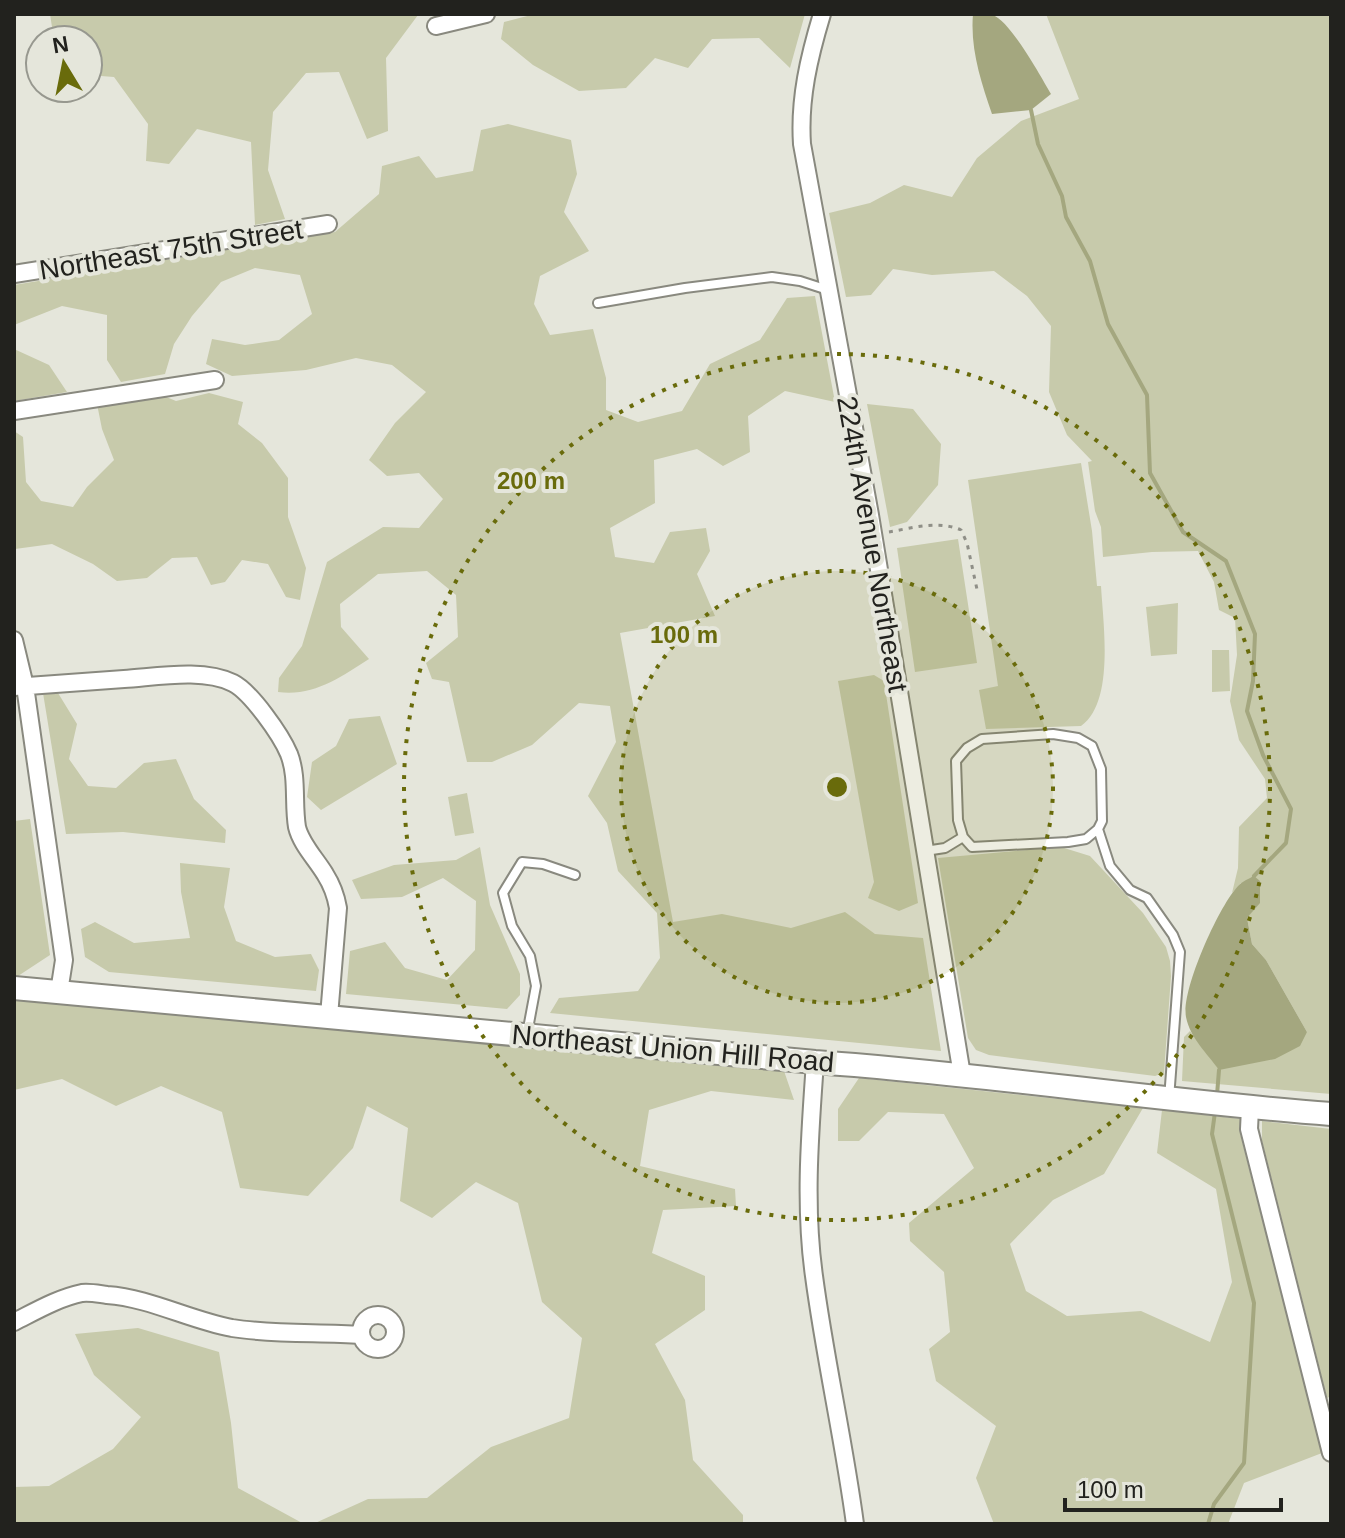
<svg xmlns="http://www.w3.org/2000/svg" width="1345" height="1538" font-family="Arial,sans-serif">
	<style>
		.green { fill: #c7caab }
		.water { fill: #a4a77f }
		.lines { fill: none; stroke-linecap: round; stroke-linejoin: round }
		.stream { stroke: #a4a77f; stroke-width: 4 }
		.lane-casing { stroke: #89897f; stroke-width: 12 }
		.street-casing { stroke: #89897f; stroke-width: 20 }
		.secondary-casing { stroke: #89897f; stroke-width: 26 }
		.path { stroke: #8f8f87; stroke-width: 3; stroke-dasharray: 4 6; stroke-linecap: butt }
		.lane { stroke: #fff; stroke-width: 8 }
		.street { stroke: #fff; stroke-width: 16 }
		.secondary { stroke: #fff; stroke-width: 22 }
		.ring { fill: none; stroke: #696b0b; stroke-width: 4; stroke-dasharray: 4 8 }
		.labels { text-anchor: middle; stroke-width: 8; stroke-linejoin: round; paint-order: stroke }
		.street-label { font-size: 28px; fill: #22221e; stroke: #e5e6db }
		.centre { fill: #696b0b; stroke: #e5e6db; stroke-width: 4 }
		.ring-label { font-size: 24px; text-anchor: middle; font-weight: bold; fill: #696b0b; stroke: #e5e6db; stroke-width: 8; stroke-linejoin: round; paint-order: stroke }
	</style>
	<rect width="100%" height="100%" fill="#e5e6db"/>
	<path class="green" d="M50 14H421L418 15 386 58 388 131 367 139 339 72 306 73 273 112 268 170 285 219 255 225 251 142 197 129 169 164 146 161 148 124 114 77 88 75V40H54Z
		M535 14H805L790 68 759 38 712 39 688 68 655 58 626 88 579 91 533 65 501 39 504 22Z
		M1046 14H1331V1094L1182 1081 1184 1037 1190 1031 1219 1069 1307 1032 1266 960 1252 944 1247 918 1259 903 1241 883 1232 893 1238 868 1239 827 1267 798 1265 779 1239 740 1230 701 1237 655 1235 618 1219 610 1214 582 1198 551 1152 552 1103 557 1101 527 1095 511 1088 462 1092 461 1067 435 1049 392 1051 326 1027 296 994 271 932 275 893 269 871 295 846 297 829 213 870 203 904 185 952 197 977 158 1021 121 1079 99Z
		M508 124 571 140 577 174 564 212 589 251 540 276 534 304 550 335 593 329 606 378V410L638 422 682 411 710 364 760 340 787 298 815 296 835 402 785 391 748 416 750 452 723 466 697 449 654 460 655 503 610 528 615 557 654 563 670 532 706 528 710 551 697 574 715 616 620 633 673 922 722 914 791 928 845 912 875 934 923 938 941 1051 550 1013 559 998 638 991 660 958 657 913 618 871 607 823 588 796 616 742 610 706 579 703 532 745 492 762H467L449 682 432 679 426 663 458 637 456 595 427 571 378 574 340 604 341 627 369 659C341 677 313 697 278 692L279 678 302 646 327 562 383 527 419 528 443 499 419 473 387 476 369 460 395 423 426 392 392 365 356 358 306 370 232 376 206 364 212 339 245 345 279 340 312 314 300 275 255 268 221 282 192 316 174 344 165 374 121 382 107 360V315L62 306 14 325V285L335 232 379 194 382 166 419 156 436 178 473 171 481 130Z
		M14 349 49 365 67 392 14 401Z
		M209 393 243 402 238 424 262 443 288 478V517L306 568 300 600 286 597 268 564 242 560 225 582 211 585 197 557 172 558 147 578 117 581 93 564 52 544 15 549 14 431 23 437 26 482 41 501 73 507 87 487 114 460 102 429 97 404 159 394 176 401Z
		M867 404 913 409 941 444 938 485 907 522 890 527Z
		M1081 463 1092 531 1097 586H1101C1103 623 1115 702 1081 726L986 729 979 690 998 686 968 480Z
		M958 539 977 663 915 672 897 548Z
		M1178 603 1177 654 1151 656 1146 607Z
		M1212 650H1229L1230 691 1212 692Z
		M874 675 884 681 918 903 899 911 868 898 874 882 838 681Z
		M43 693H58L77 724 69 759 88 786 116 788 144 763 176 759 194 799 226 830 225 843 123 832 66 834Z
		M380 716 397 764 321 810 307 797 312 762 336 746 349 719Z
		M467 793 474 833 455 836 448 797Z
		M30 819 50 955 18 976H14V821Z
		M480 847 490 905 520 974V995L507 1009 346 994 350 951 385 942 405 968 447 980 475 950 476 901 443 878 402 897 361 899 352 880 394 865 456 860Z
		M1061 847 1090 856 1143 913 1166 947 1170 961 1171 976 1164 1073 1155 1076 989 1055 976 1050 968 1038 938 858Z
		M180 863 230 868 224 907 236 941 275 957 311 954 319 970 316 991 109 972 85 957 81 929 95 922 134 943 190 938 181 892Z
		M14 997 784 1071 794 1100 711 1091 649 1110 640 1166 735 1189 736 1206 663 1210 652 1253 705 1276V1310L655 1344 685 1400 693 1460 743 1515V1524H313L368 1499 427 1498 491 1447 569 1418 582 1338 542 1302 518 1203 476 1182 432 1218 400 1201 408 1128 367 1106 353 1148 308 1196 240 1188 222 1112 161 1086 116 1106 62 1079 14 1090Z
		M859 1078 1143 1108 1104 1174 1053 1200 1010 1244 1026 1291 1067 1316 1141 1311 1210 1342 1232 1282 1216 1189 1157 1153 1162 1110 1241 1119 1240 1133 1322 1453 1244 1483 1228 1524H994L976 1478 996 1426 936 1381 929 1349 950 1332 944 1272 910 1241 909 1223 974 1168 944 1114 888 1112 859 1141H838V1109Z
		M1262 1121 1331 1129V1396L1327 1398 1262 1141Z
		M138 1328 219 1352 231 1423 238 1488 304 1524H14V1487L49 1486 113 1449 141 1417 94 1375 75 1334Z"/>
	<path class="water" d="M973 14C979 14 988 13 993 15 1011 22 1041 77 1051 94L1031 110 992 114C981 82 970 49 973 14Z
		M1254 876 1260 881V903L1247 918 1252 944 1266 960 1307 1032 1300 1046 1275 1059 1219 1070C1207 1053 1190 1038 1186 1017 1181 990 1219 906 1238 886 1243 881 1248 879 1254 876Z"/>
	<g class="lines">
		<path class="stream" d="M1031 110 1038 144 1062 196 1066 217 1090 261 1108 324 1147 395 1150 473 1183 532 1226 561 1255 634 1253 681 1247 711 1263 755 1291 809 1286 843 1254 876
			M1217 1095 1219 1070
			M1208 1524 1214 1504 1244 1463 1254 1303 1212 1134 1215 1112"/>
		<g class="lane-casing">
			<path id="lane" d="M598 303 685 288 772 277 800 281 828 290
				M1053 734 1078 738 1092 746 1101 769 1102 821 1098 829 1086 839 1068 842 972 847 963 837 958 820 956 761 967 748 982 739Z
				M1098 829 1110 866 1130 890 1147 898 1173 935 1180 952 1169 1099
				M925 851 945 848 963 837
				M527 1034 536 986 530 956 512 926 503 893 522 862 543 864 575 875"/>
		</g>
		<g class="street-casing">
			<path id="street" d="M822 14C809 57 799 99 802 144L870 515 962 1075
				M436 26 486 14
				M14 274 328 224
				M14 411 215 380
				M14 640 25 686 64 960 59 992
				M14 687C51 684 87 682 124 679 156 677 203 668 233 683 251 692 281 735 289 754 298 777 293 803 297 827 301 844 316 859 325 874 332 885 336 896 338 908L329 1016
				M815 1062C810 1133 804 1205 814 1276 825 1359 844 1441 855 1524
				M1250 1108 1249 1129 1331 1453
				M361 1332a17 17 0 1 1 34 0a17 17 0 1 1-34 0Z
				M14 1322C36 1311 58 1298 82 1293 90 1292 99 1294 107 1295 150 1298 189 1320 232 1328 275 1335 318 1332 361 1335"/>
		</g>
		<g class="secondary-casing">
			<path id="secondary" d="M14 988 815 1062C987 1074 1158 1101 1331 1114"/>
		</g>
		<path class="path" d="M889 532C912 528 939 520 961 530L967 543 978 594"/>
		<use href="#lane" class="lane"/>
		<use href="#street" class="street"/>
		<use href="#secondary" class="secondary"/>
	</g>
	<circle cx="837" cy="787" r="216" fill="#696b0b" fill-opacity=".12"/>
	<g class="ring">
		<circle cx="837" cy="787" r="216"/>
		<circle cx="837" cy="787" r="433"/>
	</g>
	<g class="labels">
		<g class="street-label">
			<text transform="translate(171 249) rotate(-9)" y="10">Northeast 75th Street</text>
			<text transform="translate(873 544) rotate(80)" y="10">224th Avenue Northeast</text>
			<text transform="translate(673 1048) rotate(5)" y="10">Northeast Union Hill Road</text>
		</g>
	</g>
	<circle cx="837" cy="787" r="12" class="centre"/>
	<g class="ring-label">
		<text x="531" y="489">200 m</text>
		<text x="684" y="643">100 m</text>
	</g>
	<rect width="1345" height="1538" fill="none" stroke="#22221e" stroke-width="32"/>
	<g transform="translate(64 64) rotate(350)"><circle r="38" fill="#e5e6db" stroke="#97988f" stroke-width="2"/>
	<path d="M0-6L14 30L0 20L-14 30Z" fill="#696b0b"/>
	<text y="-12" font-size="22" font-weight="bold" text-anchor="middle" fill="#22221e">N</text>
	</g>
	<path d="M1065 1498v12h216v-12" fill="none" stroke="#22221e" stroke-width="4"/>
	<text x="1077" y="1498" font-size="24" fill="#22221e" stroke="#e5e6db" stroke-width="6" paint-order="stroke">100 m</text>
</svg>
